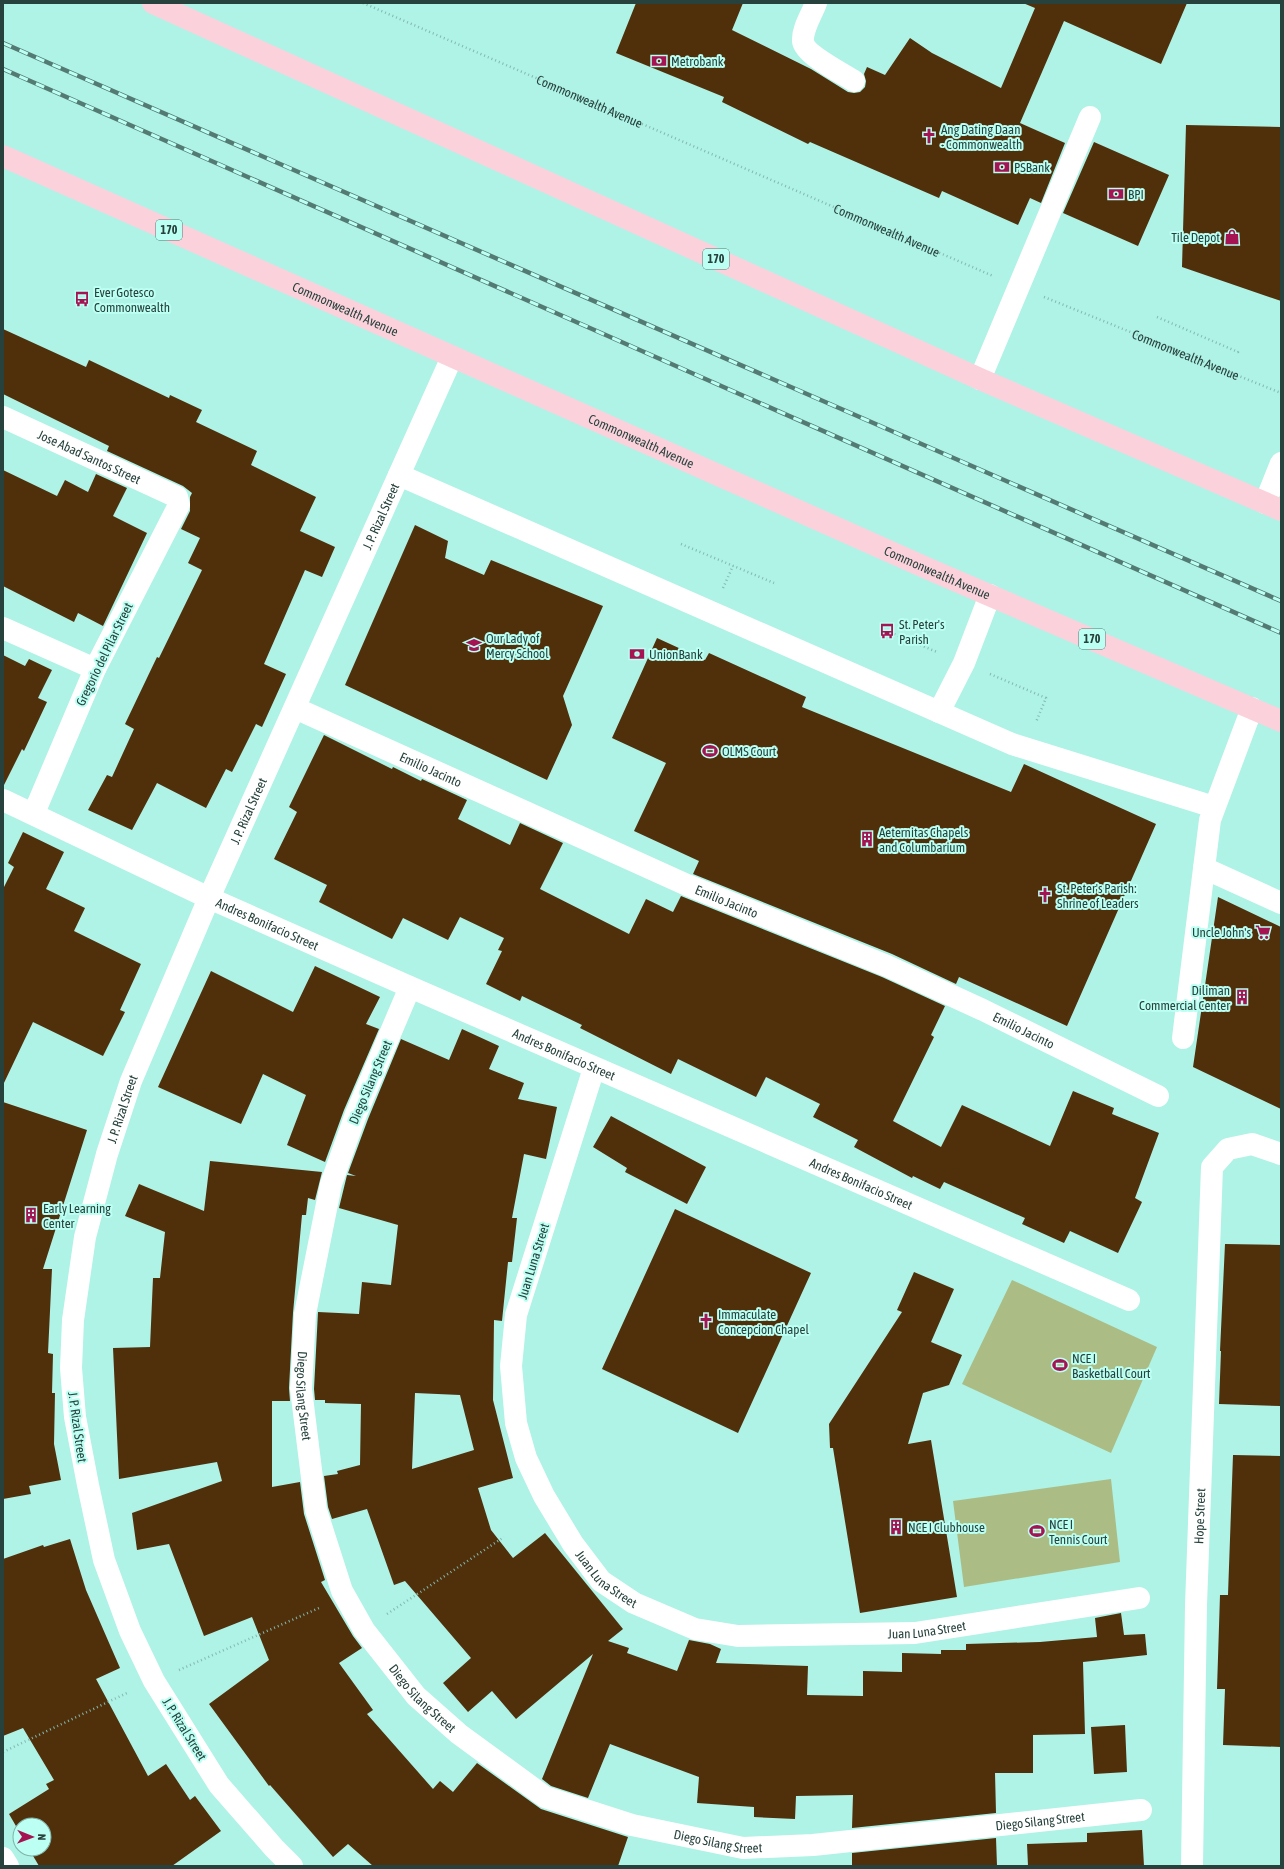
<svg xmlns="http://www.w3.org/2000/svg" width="1284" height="1869" font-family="'Asap Condensed',sans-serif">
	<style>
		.green { fill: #abbd85 }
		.building { fill: #502f0b; fill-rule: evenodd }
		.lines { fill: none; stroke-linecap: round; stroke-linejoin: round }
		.path { stroke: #83b9af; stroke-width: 2.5; stroke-dasharray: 1 3; stroke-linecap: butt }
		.minor { stroke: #fff; stroke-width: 22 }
		.major { stroke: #fbd2dc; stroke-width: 22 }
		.rail-casing { stroke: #537a73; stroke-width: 4.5 }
		.rail { stroke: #bcfff3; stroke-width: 3; stroke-dasharray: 9; stroke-linecap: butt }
		.labels { text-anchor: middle; stroke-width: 4; stroke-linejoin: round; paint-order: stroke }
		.shield { fill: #bcfff3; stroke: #547b74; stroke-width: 1 }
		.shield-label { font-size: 12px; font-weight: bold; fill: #27423d }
		.poi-label { font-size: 13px; fill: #27423d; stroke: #bcfff3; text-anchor: start }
		.street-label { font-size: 13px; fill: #27423d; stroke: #bcfff3 }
	</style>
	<rect width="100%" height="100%" fill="#aff2e6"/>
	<path class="green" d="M1012 1280 1157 1347 1111 1453 962 1384Z
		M1111 1479 1120 1562 964 1587 953 1501Z"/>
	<path class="building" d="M636 3H743L732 30 811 69 848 92 854 93 860 92 865 87 866 81 864 74 867 67 885 75 910 38 932 53 1001 88 1035 8 1023 3H1187L1161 64 1064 21 1020 123 1065 143 1041 203 1030 198 1018 225 942 191 939 198 810 142 808 144 722 102 724 97 616 53Z
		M1186 125 1281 127V301L1182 267Z
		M1094 142 1169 175 1138 246 1063 213Z
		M3 329 86 367 89 360 169 398 170 395 202 410 196 422 257 451 251 465 316 497 300 531 335 547 322 577 305 570 264 664 286 674 262 727 256 724 232 772 226 769 206 808 157 783 132 830 88 810 107 775 112 777 134 729 125 724 157 657 159 658 202 570 188 563 200 538 181 529 190 511V497L192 493 183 486 107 451 109 446 3 394Z
		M3 470 57 496 65 480 88 492 96 474 127 488 113 516 147 533 103 626 78 613 74 622 3 586Z
		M415 525 448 541 445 558 484 575 491 560 603 606 563 696 572 725 547 780 345 685Z
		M657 638 705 660 709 653 806 697 802 707 1011 792 1024 764 1156 824 1067 1026 959 977 956 984 892 954 693 874 699 861 634 831 666 763 612 738Z
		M3 655 25 666 29 659 52 670 38 698 47 702 24 751 22 749 3 787Z
		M324 735 392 769 393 767 421 781 422 779 467 800 458 819 510 845 520 823 563 843 540 889 629 934 646 899 673 912 681 896 882 977 945 1006 931 1035 934 1037 893 1121 941 1147 962 1105 1050 1146 1073 1091 1114 1108 1112 1114 1159 1133 1135 1198 1142 1202 1118 1253 1070 1231 1064 1243 1022 1224 1025 1218 944 1182 940 1189 913 1176 912 1178 854 1147 858 1140 813 1117 820 1104 766 1077 756 1097 678 1059 671 1074 580 1028 582 1025 522 996 520 1001 486 984 502 951 498 950 504 938 460 917 448 940 403 918 392 939 319 902 327 885 274 859 297 812 289 807Z
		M23 832 64 852 46 889 85 908 74 931 141 964 120 1010 125 1012 103 1056 33 1022 3 1085V889L14 867 8 863Z
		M1218 897 1281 927V1109L1193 1067Z
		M315 966 380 997 366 1024 379 1029 344 1110 325 1162 287 1145 306 1095 263 1074 241 1124 158 1087 211 971 293 1012Z
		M462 1029 499 1046 489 1069 524 1083 518 1099 557 1107 546 1159 524 1154 512 1218H517L512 1262H508L502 1321 494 1320 493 1400 513 1478 478 1488 491 1530 513 1558 545 1533 623 1629 608 1641 629 1648 627 1653 677 1671 689 1640 710 1644 721 1649 716 1663 808 1666 807 1695 863 1696V1671L902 1672V1653L941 1654V1650H966V1644L1040 1642 1097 1637 1095 1618 1121 1613 1124 1635 1145 1634 1147 1655 1083 1662 1085 1734 1033 1735V1773H995L996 1813 852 1828 853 1795 796 1796 795 1819 754 1817V1807L697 1803 699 1777 610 1744 588 1798 551 1786 542 1779 593 1654 516 1719 492 1691 468 1712 443 1683 471 1658 405 1581 394 1585 367 1509 332 1519 328 1507 324 1476 338 1474 337 1471 360 1465 361 1404 325 1403V1400H315L314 1389 318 1312 359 1314 362 1282 391 1285 398 1225 339 1208 347 1175 356 1176 348 1173 368 1119 401 1039 449 1060ZM415 1393 460 1395 474 1450 412 1469Z
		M3 1102 87 1130 43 1269H52L48 1353 53 1354 52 1393H55L54 1444 61 1480 29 1486 31 1494 3 1499Z
		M611 1116 706 1167 687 1204 625 1172 627 1168 593 1147Z
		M210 1161 322 1172 315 1200 308 1198 306 1215H302L293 1313 289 1388 290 1401H272V1487L300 1482 304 1514 325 1580 321 1582 353 1636 362 1648 339 1663 373 1710 367 1714 433 1789 440 1781 453 1792 477 1763 541 1809 628 1837 618 1866H373L348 1844 333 1857 270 1785 269 1786 209 1704 269 1660 252 1617 204 1636 169 1544 137 1550 132 1513 222 1481 217 1462 119 1479 113 1348 150 1347 153 1278H160L165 1232 125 1216 139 1184 204 1211Z
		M675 1209 811 1273 738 1433 602 1369Z
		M1225 1244 1281 1245V1406L1219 1404 1221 1351H1220Z
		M914 1272 954 1289 931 1342 962 1355 949 1385 923 1393 908 1444 931 1440 957 1597 860 1613 833 1448H830L829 1424 902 1312 897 1310Z
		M1233 1455 1281 1456V1747L1223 1745 1225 1689H1217L1220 1595H1228Z
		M70 1539 86 1590 120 1668 96 1679 148 1776 166 1764 190 1800 195 1796 221 1831 172 1866H39L29 1849H44V1825H20V1833L9 1814 49 1789 46 1784 54 1780 23 1728 3 1736V1559L43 1545 44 1547Z
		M1125 1725 1127 1772 1094 1774 1091 1727Z
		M1142 1830 1144 1866H1028L1027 1844 1087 1842V1833Z
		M996 1838 997 1866H852V1853Z"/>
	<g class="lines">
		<g class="path">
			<path id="s1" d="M363 3 993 276"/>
			<path id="s2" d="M1044 297 1281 393"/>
			<path d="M1157 317 1238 352 1239 350"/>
			<path d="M681 544 774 583"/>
			<path d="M723 588 733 566"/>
			<path d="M887 631 937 652"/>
			<path d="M990 674 1046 698 1036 722"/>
			<path d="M387 1614 504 1537"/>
			<path d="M179 1670 319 1608"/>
			<path d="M3 1752 129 1692"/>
		</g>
		<g class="minor">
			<path d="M816 3C812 14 802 29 803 41 804 54 843 74 854 81"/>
			<path d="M980 379 1090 117"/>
			<path id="s3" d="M3 417 177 497 179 505 95 669 34 813"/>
			<path d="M399 475 1012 744 1214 807"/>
			<path d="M1265 503 1281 463"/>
			<path d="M3 628 95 669"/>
			<path id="s4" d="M295 708 687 885 887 966 983 1010 1158 1096"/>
			<path d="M939 712 964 663 990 595"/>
			<path id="s5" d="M3 800 209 898 410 987 1129 1300"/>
			<path d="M1204 868 1281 903"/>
			<path id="s6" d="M410 987 356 1114 331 1184 305 1314 301 1389 316 1510 342 1591 364 1630 416 1696 459 1734 545 1797 632 1825 743 1848 813 1845 1141 1810"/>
			<path d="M1183 1038 1210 820 1252 708"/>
			<path id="s7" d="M594 1068 516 1315 511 1366 516 1423 526 1458 544 1496 573 1544 601 1581 634 1603 695 1629 738 1636 915 1633 1139 1598"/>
			<path d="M3 1858 8 1866"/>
			<path id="s8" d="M292 1866 274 1848 219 1785 154 1681 130 1631 104 1560 88 1485 75 1417 71 1368 73 1320 85 1237 107 1154 131 1081 209 898 452 357"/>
			<path id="s9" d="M1192 1866 1196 1605 1212 1167 1228 1149 1252 1144 1281 1154"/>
		</g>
		<g class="major">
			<path d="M153 3 980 379 1281 510"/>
			<path id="s10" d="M3 156 931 570 1281 721"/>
		</g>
		<g class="rail-casing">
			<path id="rail" d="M3 43 1281 601
				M3 69 1281 633"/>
		</g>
		<use href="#rail" class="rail"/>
	</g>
	<defs>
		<g id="bank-bare" transform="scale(1.2)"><path d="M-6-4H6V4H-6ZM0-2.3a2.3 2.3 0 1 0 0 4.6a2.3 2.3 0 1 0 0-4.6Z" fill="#a51353" stroke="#bcfff3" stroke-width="2.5" paint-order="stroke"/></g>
		<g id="church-bare" transform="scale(1.2)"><path d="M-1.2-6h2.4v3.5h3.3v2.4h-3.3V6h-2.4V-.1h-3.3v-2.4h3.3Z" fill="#a51353" stroke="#bcfff3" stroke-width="2.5" paint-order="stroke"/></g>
		<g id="shop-bare" transform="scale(1.2)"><path d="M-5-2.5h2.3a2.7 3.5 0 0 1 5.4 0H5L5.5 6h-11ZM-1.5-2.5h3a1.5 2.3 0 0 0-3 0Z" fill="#a51353" stroke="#bcfff3" stroke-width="2.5" paint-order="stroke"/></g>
		<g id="bus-bare" transform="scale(1.2)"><path d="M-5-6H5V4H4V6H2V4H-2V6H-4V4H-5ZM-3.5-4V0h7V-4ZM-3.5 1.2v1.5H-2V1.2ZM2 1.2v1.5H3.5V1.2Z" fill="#a51353" stroke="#bcfff3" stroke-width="2.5" paint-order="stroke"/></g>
		<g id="school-bare" transform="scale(1.2)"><path d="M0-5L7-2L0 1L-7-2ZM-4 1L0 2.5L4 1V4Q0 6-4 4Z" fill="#a51353" stroke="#bcfff3" stroke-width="2.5" paint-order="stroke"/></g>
		<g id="stadium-bare" transform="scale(1.2)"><path d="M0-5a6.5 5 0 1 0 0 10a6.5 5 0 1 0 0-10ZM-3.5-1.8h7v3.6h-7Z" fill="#a51353" stroke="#bcfff3" stroke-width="2.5" paint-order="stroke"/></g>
		<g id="building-bare" transform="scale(1.2)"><path d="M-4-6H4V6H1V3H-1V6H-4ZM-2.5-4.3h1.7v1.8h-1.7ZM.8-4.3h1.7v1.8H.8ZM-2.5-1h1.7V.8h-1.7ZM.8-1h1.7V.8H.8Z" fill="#a51353" stroke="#bcfff3" stroke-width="2.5" paint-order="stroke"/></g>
		<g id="supermarket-bare" transform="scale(1.2)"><path d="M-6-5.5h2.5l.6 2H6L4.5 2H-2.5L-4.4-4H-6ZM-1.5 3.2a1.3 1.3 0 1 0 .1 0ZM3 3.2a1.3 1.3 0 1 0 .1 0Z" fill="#a51353" stroke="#bcfff3" stroke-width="2.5" paint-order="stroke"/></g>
	</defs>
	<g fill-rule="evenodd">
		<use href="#bank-bare" x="659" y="61"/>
		<use href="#church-bare" x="929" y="136"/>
		<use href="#bank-bare" x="1002" y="167"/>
		<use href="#bank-bare" x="1116" y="194"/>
		<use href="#shop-bare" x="1232" y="237"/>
		<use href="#bus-bare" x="82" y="299"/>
		<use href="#bus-bare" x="887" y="631"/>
		<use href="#school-bare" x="474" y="645"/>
		<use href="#bank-bare" x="637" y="654"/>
		<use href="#stadium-bare" x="710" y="751"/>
		<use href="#building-bare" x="867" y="839"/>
		<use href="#church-bare" x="1045" y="895"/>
		<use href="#supermarket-bare" x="1263" y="932"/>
		<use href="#building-bare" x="1242" y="997"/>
		<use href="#building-bare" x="31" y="1215"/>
		<use href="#church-bare" x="706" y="1321"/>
		<use href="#stadium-bare" x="1060" y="1365"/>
		<use href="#building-bare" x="896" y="1527"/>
		<use href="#stadium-bare" x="1037" y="1531"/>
	</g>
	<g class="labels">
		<g class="shield">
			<rect x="156" y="220" width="26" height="20" rx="3"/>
			<rect x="703" y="249" width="26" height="20" rx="3"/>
			<rect x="1079" y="629" width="26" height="20" rx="3"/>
		</g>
		<g class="shield-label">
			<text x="169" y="234">170</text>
			<text x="716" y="263">170</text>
			<text x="1092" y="643">170</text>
		</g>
		<g class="poi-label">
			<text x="671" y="66">Metrobank</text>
			<text x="941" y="134">Ang Dating Daan<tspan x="941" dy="15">- Commonwealth</tspan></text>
			<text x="1014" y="172">PSBank</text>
			<text x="1128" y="199">BPI</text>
			<text x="1220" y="242" text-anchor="end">Tile Depot</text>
			<text x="94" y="297">Ever Gotesco<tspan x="94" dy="15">Commonwealth</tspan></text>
			<text x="899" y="629">St. Peter's<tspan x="899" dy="15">Parish</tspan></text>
			<text x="486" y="643">Our Lady of<tspan x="486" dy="15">Mercy School</tspan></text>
			<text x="649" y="659">UnionBank</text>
			<text x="722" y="756">OLMS Court</text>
			<text x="879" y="837">Aeternitas Chapels<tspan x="879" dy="15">and Columbarium</tspan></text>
			<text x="1057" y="893">St. Peter's Parish:<tspan x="1057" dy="15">Shrine of Leaders</tspan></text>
			<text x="1251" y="937" text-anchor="end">Uncle John's</text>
			<text x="1230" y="995" text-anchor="end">Diliman<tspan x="1230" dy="15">Commercial Center</tspan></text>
			<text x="43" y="1213">Early Learning<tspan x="43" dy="15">Center</tspan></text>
			<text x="718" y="1319">Immaculate<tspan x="718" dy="15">Concepcion Chapel</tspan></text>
			<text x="1072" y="1363">NCE I<tspan x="1072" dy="15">Basketball Court</tspan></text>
			<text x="1049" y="1529">NCE I<tspan x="1049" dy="15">Tennis Court</tspan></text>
			<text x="908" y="1532">NCE I Clubhouse</text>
		</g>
		<g class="street-label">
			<text dy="5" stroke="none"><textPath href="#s1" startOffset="247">Commonwealth Avenue</textPath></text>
			<text dy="5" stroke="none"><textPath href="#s1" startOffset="571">Commonwealth Avenue</textPath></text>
			<text dy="5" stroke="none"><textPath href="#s10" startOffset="375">Commonwealth Avenue</textPath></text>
			<text dy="5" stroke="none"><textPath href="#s2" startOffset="153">Commonwealth Avenue</textPath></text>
			<text dy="5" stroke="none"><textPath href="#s10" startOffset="699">Commonwealth Avenue</textPath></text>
			<text dy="5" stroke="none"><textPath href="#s3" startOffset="95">Jose Abad Santos Street</textPath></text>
			<text dy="5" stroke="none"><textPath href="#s8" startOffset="1470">J. P. Rizal Street</textPath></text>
			<text dy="5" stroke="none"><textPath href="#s10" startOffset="1023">Commonwealth Avenue</textPath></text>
			<text transform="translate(104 654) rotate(-64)" y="5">Gregorio del Pilar Street</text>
			<text dy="5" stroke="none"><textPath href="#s4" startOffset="149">Emilio Jacinto</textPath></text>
			<text dy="5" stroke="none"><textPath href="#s8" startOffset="1147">J. P. Rizal Street</textPath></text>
			<text dy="5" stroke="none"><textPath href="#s4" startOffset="473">Emilio Jacinto</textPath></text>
			<text dy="5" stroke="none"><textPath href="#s5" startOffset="292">Andres Bonifacio Street</textPath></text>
			<text dy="5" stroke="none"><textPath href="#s4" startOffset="797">Emilio Jacinto</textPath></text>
			<text dy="5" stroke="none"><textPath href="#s5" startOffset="616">Andres Bonifacio Street</textPath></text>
			<text transform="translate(370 1082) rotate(-67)" y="5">Diego Silang Street</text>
			<text dy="5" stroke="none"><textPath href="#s8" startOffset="823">J. P. Rizal Street</textPath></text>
			<text dy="5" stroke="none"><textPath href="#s5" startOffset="940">Andres Bonifacio Street</textPath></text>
			<text transform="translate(533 1261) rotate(-73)" y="5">Juan Luna Street</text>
			<text dy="5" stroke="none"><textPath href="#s6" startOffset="427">Diego Silang Street</textPath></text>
			<text transform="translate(78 1427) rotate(82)" y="5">J. P. Rizal Street</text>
			<text dy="5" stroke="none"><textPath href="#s9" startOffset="350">Hope Street</textPath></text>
			<text dy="5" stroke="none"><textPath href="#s7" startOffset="551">Juan Luna Street</textPath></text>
			<text dy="5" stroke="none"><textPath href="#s7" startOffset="887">Juan Luna Street</textPath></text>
			<text dy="5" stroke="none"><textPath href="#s6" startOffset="762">Diego Silang Street</textPath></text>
			<text transform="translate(185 1729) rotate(58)" y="5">J. P. Rizal Street</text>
			<text dy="5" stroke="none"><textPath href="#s6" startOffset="1423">Diego Silang Street</textPath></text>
			<text dy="5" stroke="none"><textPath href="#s6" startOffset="1099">Diego Silang Street</textPath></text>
		</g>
	</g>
	<rect width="1284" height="1869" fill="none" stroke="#27423d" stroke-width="8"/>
	<g transform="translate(32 1837) rotate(91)"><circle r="19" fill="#bcfff3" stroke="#80b3aa"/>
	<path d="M0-3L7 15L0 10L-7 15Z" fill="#a51353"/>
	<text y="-6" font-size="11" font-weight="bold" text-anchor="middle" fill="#27423d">N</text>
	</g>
</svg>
